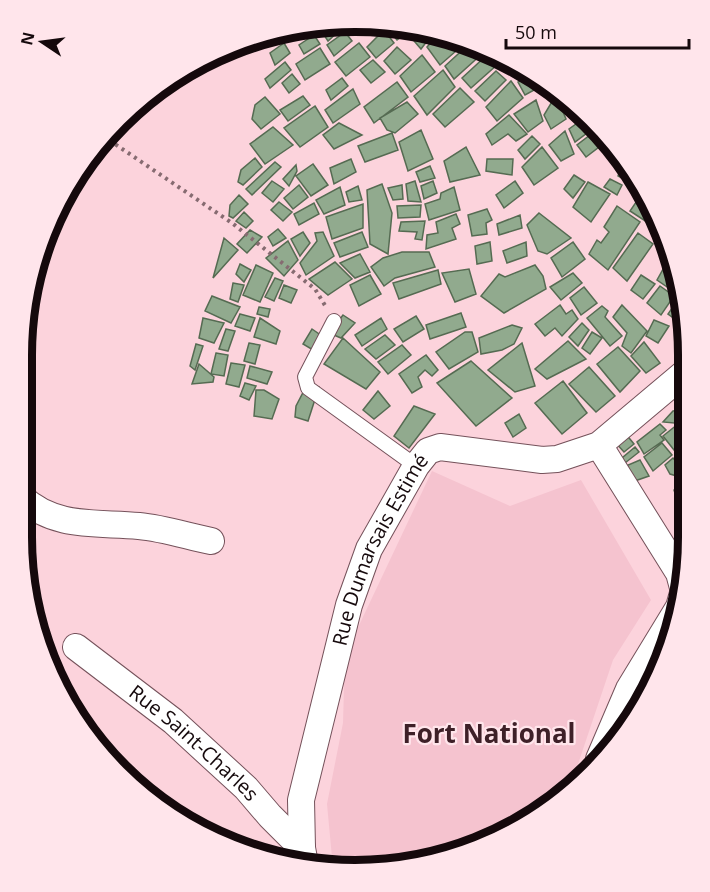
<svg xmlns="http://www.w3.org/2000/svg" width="710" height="892" font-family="'Open Sans',sans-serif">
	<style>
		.built { fill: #f5c3cf }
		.building { fill: #91aa8e; stroke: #556b52; stroke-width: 1.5 }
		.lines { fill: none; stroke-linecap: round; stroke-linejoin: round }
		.service-casing { stroke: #74515a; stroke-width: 16 }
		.minor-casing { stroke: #74515a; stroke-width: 28 }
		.path { stroke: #866b71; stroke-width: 4; stroke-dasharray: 3 4.5; stroke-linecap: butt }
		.service { stroke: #fff; stroke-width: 14 }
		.minor { stroke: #fff; stroke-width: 26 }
		.labels { text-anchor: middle; stroke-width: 4.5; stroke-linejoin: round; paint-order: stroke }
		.street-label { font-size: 20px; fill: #15090c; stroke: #ffe5eb }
		.district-label { font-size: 26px; font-weight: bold; fill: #3e2028; stroke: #ffe5eb }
		.rim { fill: none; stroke: #15090c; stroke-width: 8 }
	</style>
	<rect width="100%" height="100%" fill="#fcd3dc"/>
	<path class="built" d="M432 471 510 506 581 480 651 600 613 660 572 782 522 826 441 860 355 871 333 868 327 804 343 723 345 655Z"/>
	<path class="building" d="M330 25 341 26 342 28 328 41 322 32Z
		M388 29 403 30 405 34 397 40Z
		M384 30 394 43 376 58 367 47Z
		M413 31 434 32 421 49 409 35Z
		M289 32 261 46 258 42Z
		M345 32 352 41 334 56 327 45Z
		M440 32 464 44 440 65 427 47Z
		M314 35 320 44 304 54 299 45Z
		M284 43 290 53 275 65 270 53Z
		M359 43 370 57 346 76 335 62Z
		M468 45 483 53 454 79 445 66Z
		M397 47 411 60 395 74 384 61Z
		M320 48 330 64 305 80 296 64Z
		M422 55 435 72 411 92 400 76Z
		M487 55 498 64 471 88 462 78Z
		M373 60 385 72 371 83 360 70Z
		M285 62 291 70 270 88 265 79Z
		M443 70 455 87 427 115 414 96Z
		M496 71 506 80 485 101 475 91Z
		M292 74 300 84 289 93 282 83Z
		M530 76 534 78 538 88 525 95 518 82Z
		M342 78 348 86 331 100 326 90Z
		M511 81 523 98 497 121 486 107Z
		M397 82 408 97 374 123 364 107Z
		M460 88 474 102 445 127 433 114Z
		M353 89 360 104 333 123 325 110Z
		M556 95 566 119 551 129 544 115Z
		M303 96 310 105 288 121 280 110Z
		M265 97 280 114 261 129 252 119 255 105Z
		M536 100 543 121 528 132 514 114Z
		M407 102 418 114 395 133 387 130 380 118Z
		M315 106 328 127 300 147 284 128Z
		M509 115 527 134 516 141 508 134 492 145 486 134Z
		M583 119 591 130 575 142 569 129Z
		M339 123 362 135 334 149 323 135Z
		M273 127 293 145 265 164 250 144Z
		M421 130 433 159 408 171 399 142Z
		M565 131 574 154 561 161 549 145Z
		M392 133 398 150 365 162 358 146Z
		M590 135 599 147 586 157 577 145Z
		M532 136 540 144 525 159 518 150Z
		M466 147 480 175 450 182 444 161Z
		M542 147 558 168 534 185 522 167Z
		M255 158 262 167 243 185 238 182 241 170Z
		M351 159 356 172 334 184 330 168Z
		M487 159H513L512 175 486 171Z
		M275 162 281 167 252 195 246 189Z
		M623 163 641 184 639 188 618 176Z
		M313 164 328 185 311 196 296 176Z
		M296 165 297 171 289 186 283 179Z
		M430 166 435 178 420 182 416 172Z
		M574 175 585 182 573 198 564 189Z
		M610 179 622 185 617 195 604 187Z
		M272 181 284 189 273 202 262 193Z
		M415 181 421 202 408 201 406 184Z
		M433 181 437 193 424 199 421 186Z
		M515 181 523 193 504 208 496 195Z
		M588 182 610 194 591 222 573 207Z
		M382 184 392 213 388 254 370 244 367 190Z
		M299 185 308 197 293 209 284 198Z
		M402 185 403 199 393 200 388 188Z
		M358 186 362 200 349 202 346 192Z
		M340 187 345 205 324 214 316 200Z
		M454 187 460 210 429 220 425 204 440 199 441 193Z
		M645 189 659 220 653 226 630 211Z
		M239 195 248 204 233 218 229 216 230 205Z
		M279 202 292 212 283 221 271 210Z
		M314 203 319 214 299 225 294 214Z
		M363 204V228L332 239 326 217Z
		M421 205 420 217 398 218 397 206Z
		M617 206 640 222 608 270 589 254 597 240 601 243 609 232 604 227Z
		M487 209 492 220 486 223 487 234 472 236 468 215Z
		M244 212 253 221 246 228 236 221Z
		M539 213 571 238 547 254 538 251 527 225Z
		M456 214 460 224 452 228 456 239 426 249 427 235 438 233 436 222Z
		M520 215 522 228 499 235 497 224Z
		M425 221 422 240 415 239 417 232 399 231 401 222Z
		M278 229 286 238 273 246 268 237Z
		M250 230 262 237 247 253 237 244Z
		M303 232 310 243 300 256 291 239Z
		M323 232 334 256 306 275 300 263 317 241 315 233Z
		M362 232 368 247 340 257 334 243Z
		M638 233 653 244 627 281 613 268Z
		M224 238 238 250 213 278Z
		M288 241 298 260 284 276 266 258Z
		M490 242 492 261 477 264 475 246Z
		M526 242 527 256 507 263 503 251Z
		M573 242 585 259 562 277 551 258Z
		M402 252H429L435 267 395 278 384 286 371 267 383 258Z
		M360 254 370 272 355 278 340 263Z
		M335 262 352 279 328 295 309 279Z
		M240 264 251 270 244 282 236 274Z
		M666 264 675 267 679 289 676 293 657 280Z
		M256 265 273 273 260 302 243 295Z
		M535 265 543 276 546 289 504 313 481 296 499 274 505 277Z
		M469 269 476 294 455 302 442 273Z
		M438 270 441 284 399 299 393 283Z
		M573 273 582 283 561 300 550 287Z
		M370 275 381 294 359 306 350 285Z
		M641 275 655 284 643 299 631 290Z
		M275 278 283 281 274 301 265 297Z
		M233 283 244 285 238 302 230 299Z
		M284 285 297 290 291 303 279 298Z
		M660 286 674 296 661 315 647 303Z
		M584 287 597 303 581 315 570 298Z
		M212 296 240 307 231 323 205 311Z
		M677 301 683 305 687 328 668 314Z
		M560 305 566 314 572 310 578 319 562 336 555 328 545 336 535 324Z
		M622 305 647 331 631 353 622 346 627 333 613 317Z
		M602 306 608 311 605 317 622 336 610 346 587 318Z
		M259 307 270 309 268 317 257 314Z
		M461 313 466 327 430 339 426 325Z
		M240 314 255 318 250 331 235 326Z
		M343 315 355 323 341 338 329 333Z
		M416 316 424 329 403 342 394 329Z
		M203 318 224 323 214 343 199 338Z
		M260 318 280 331 276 344 254 337Z
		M381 318 387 329 362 346 355 335Z
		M654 320 669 326 658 343 646 336Z
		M582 323 589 330 578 346 569 337Z
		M512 325 522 328 514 344 502 350 481 354 479 338Z
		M226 329 235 331 228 351 219 349Z
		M312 329 322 336 313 350 303 344Z
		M465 332H472L478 352 449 369 436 352Z
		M592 332 602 338 590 354 582 348Z
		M385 335 395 345 376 359 365 349Z
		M343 338 380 372 366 389 324 364Z
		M688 338V358L679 349Z
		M568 341 586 359 547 379 535 369Z
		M644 342 660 363 646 373 631 356Z
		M249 343 260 345 255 364 244 361Z
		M522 343 535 386 515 392 488 370Z
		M196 344 203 346 195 370 190 366Z
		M402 345 411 355 388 374 378 362Z
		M618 347 640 371 620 392 597 364Z
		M216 353 228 355 224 376 211 374Z
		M426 355 438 370 432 376 425 370 418 377 422 387 412 393 399 374Z
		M471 361 512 398 476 426 437 383Z
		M231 363 245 365 239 387 226 384Z
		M199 364 214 377 213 382 192 384Z
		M250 366 272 372 267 384 247 378Z
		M589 367 615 396 596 412 569 384Z
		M563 381 587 413 562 434 535 403Z
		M245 383 256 386 249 400 240 396Z
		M308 383 319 387 308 421 295 417 296 406Z
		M256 390H264L279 399 272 419 254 416Z
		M378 391 390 406 374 419 363 410Z
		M686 393H687V410L680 402Z
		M414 406 435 414 409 448 394 436Z
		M681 410 687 415 685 424 663 422 673 411Z
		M519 414 526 428 513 437 505 423Z
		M660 424 666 430 660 435 664 440 644 454 637 442Z
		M678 424 686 434V443L674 450 663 436Z
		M625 433 634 444 624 452 615 442Z
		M662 443 672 455 653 471 644 457Z
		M686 446V465L677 457Z
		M635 447 639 452 625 463 622 458Z
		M673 458 682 468 677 476 670 474 665 465Z
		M640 460 649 476 629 483 621 468Z
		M685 483V497L676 496 674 490Z"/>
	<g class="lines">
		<g class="service-casing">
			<path id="service" d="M334 321 305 377 308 388 416 466"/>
		</g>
		<g class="minor-casing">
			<g id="minor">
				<path d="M599 445 679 573 683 588"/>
				<path d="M21 497C55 529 97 522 139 526 162 528 187 536 211 541"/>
				<path id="s1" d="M76 647 173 721 246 788 270 816 302 848"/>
				<path d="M599 759 629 689 679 607 683 593"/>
				<path id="s2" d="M305 864 302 848 301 800 349 605 369 549 416 466 428 451 440 447 542 460 557 459 599 445 687 371"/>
			</g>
		</g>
		<path class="path" d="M103 136 232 223 315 289 326 307"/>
		<use href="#service" class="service"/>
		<use href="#minor" class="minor"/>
	</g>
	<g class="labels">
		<g class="street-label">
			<text dy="7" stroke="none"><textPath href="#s2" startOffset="328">Rue Dumarsais Estimé</textPath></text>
			<text dy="7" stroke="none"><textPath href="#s1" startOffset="152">Rue Saint-Charles</textPath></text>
		</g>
		<g class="district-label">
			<text x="489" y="743">Fort National</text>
		</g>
	</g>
	<path d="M0 0H710V892H0ZM355 32H355A323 323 0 0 1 678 355V537A323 323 0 0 1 355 860H355A323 323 0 0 1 32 537V355A323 323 0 0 1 355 32Z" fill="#ffe5eb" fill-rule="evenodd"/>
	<path class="rim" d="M355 32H355A323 323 0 0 1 678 355V537A323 323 0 0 1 355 860H355A323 323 0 0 1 32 537V355A323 323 0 0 1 355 32Z"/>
	<g transform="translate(42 42) rotate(283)" stroke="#ffe5eb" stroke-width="4.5" paint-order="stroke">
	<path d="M0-4.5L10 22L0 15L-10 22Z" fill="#15090c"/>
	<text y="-9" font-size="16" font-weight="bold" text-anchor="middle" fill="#15090c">N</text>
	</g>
	<path d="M506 39v9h183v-9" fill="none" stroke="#15090c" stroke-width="3"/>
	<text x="515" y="39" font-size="18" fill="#15090c" stroke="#ffe5eb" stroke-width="4.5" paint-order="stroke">50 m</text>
</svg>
